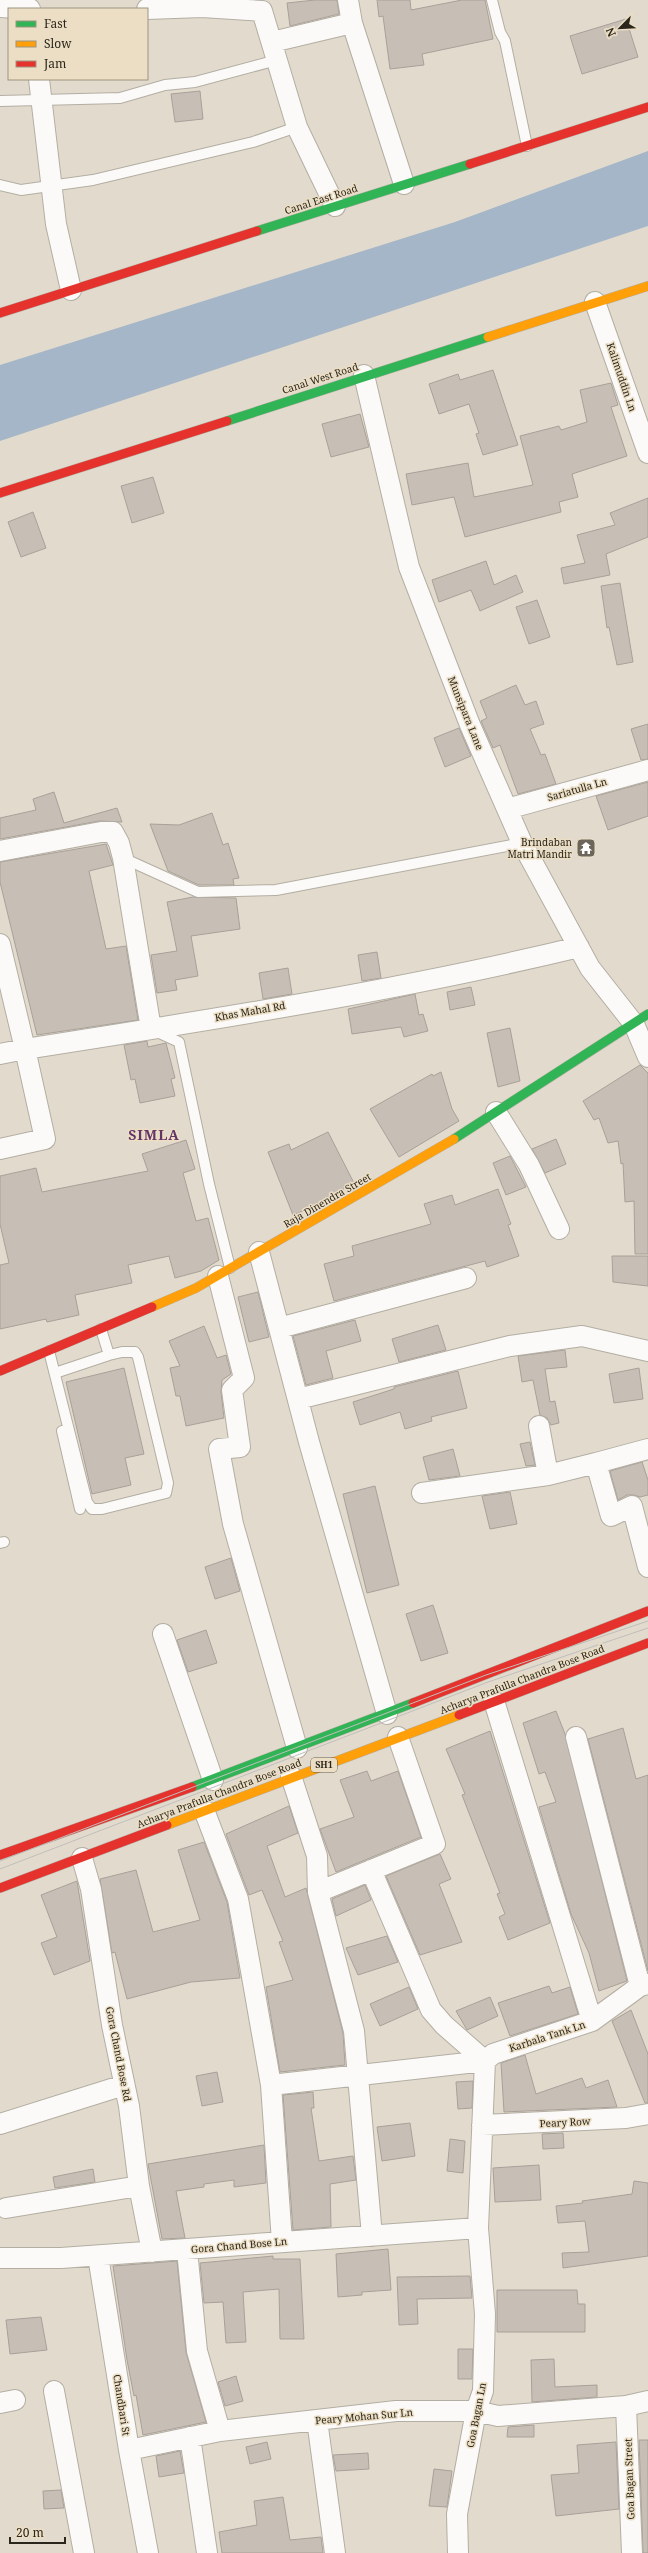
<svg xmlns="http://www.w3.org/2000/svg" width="648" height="2553" font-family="'Noto Serif',serif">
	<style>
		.water { fill: #a4b6c7 }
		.building { fill: #c7beb6; stroke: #a9a199 }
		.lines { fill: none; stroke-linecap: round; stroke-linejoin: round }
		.lane-casing { stroke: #b3aea3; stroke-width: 12 }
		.street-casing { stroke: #b3aea3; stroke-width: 22 }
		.fast-casing { stroke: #b3aea3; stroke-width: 10 }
		.slow-casing { stroke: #b3aea3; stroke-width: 10 }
		.jam-casing { stroke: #b3aea3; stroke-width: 10 }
		.lane { stroke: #fbfaf8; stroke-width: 10 }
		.street { stroke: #fbfaf8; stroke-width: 20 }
		.fast { stroke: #30b455; stroke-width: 9 }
		.slow { stroke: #ff9f0a; stroke-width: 9 }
		.jam { stroke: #e5322d; stroke-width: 9 }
		.tram { stroke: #c0beba; stroke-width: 1 }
		.labels { text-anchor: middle; stroke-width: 3; stroke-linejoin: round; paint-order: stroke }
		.shield { fill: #ebdec4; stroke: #655d4e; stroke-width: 1 }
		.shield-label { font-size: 9px; font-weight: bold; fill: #2b261c }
		.street-label { font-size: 10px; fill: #2b261c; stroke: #ebdec4 }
		.poi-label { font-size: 10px; fill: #2b261c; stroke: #ebdec4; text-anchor: end }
		.district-label { font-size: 14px; font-weight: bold; letter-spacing: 1px; fill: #653467; stroke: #ebdec4 }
	</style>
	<rect width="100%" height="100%" fill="#e2dbcd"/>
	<path class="water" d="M648 151V226L0 441V365L455 222Z"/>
	<path class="building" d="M315 0H337L339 14 290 26 287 3Z
		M377 0H410L411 10 462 0H485L493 39 422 54 424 65 390 69 383 16 379 17Z
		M626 19 638 57 582 74 570 36Z
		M200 91 203 119 175 122 171 94Z
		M493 370 518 445 483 455 476 434 479 433 469 404 439 414 429 384 458 374 460 380Z
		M611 383 618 405 611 407 627 456 572 474 578 497 559 502 561 512 465 537 454 497 412 505 406 474 468 463 474 497 533 485 520 436 559 426 561 430 587 422 580 390Z
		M360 414 369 447 331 457 322 424Z
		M153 477 164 513 132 523 121 486Z
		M648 498V537L606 554 610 575 564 584 561 568 585 563 577 535 615 525 610 513Z
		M33 512 46 548 21 557 8 522Z
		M486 561 494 585 516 575 523 592 480 611 471 590 439 602 432 580Z
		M620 583 633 662 617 665 609 627 607 628 601 586Z
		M537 600 550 637 529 644 516 607Z
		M516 685 525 705 536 701 544 724 530 729 541 755 545 754 556 784 518 794 500 745 493 748 481 721 487 718 480 701Z
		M648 724V759L641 760 631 729Z
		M459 728 471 756 445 767 434 738Z
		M648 782V816L608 830 596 796Z
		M54 792 64 823 117 808 122 822 99 821 0 839V818L36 810 33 799Z
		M212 813 223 845 228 843 239 878 233 879 234 885H199L168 871 150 824 179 825Z
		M106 844 113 865 89 871 106 949 126 946 138 1020 37 1035 0 882V862Z
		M193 897 236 898 240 929 191 936 198 976 175 980 177 990 157 993 151 955 177 951 167 902Z
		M377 952 381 978 362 981 358 955Z
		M288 968 292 994 263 999 259 973Z
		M471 987 475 1005 450 1010 447 992Z
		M415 994 419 1015 423 1014 428 1031 404 1037 401 1027 352 1034 348 1009Z
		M510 1028 520 1081 498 1087 487 1033Z
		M147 1041 148 1047 166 1043 175 1078 171 1079 175 1096 140 1103 135 1079 131 1080 124 1045Z
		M640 1065 648 1073V1254H635L634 1201 625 1202 623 1163 621 1164 618 1141 608 1143 599 1118 594 1120 583 1101Z
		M441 1072 452 1109 459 1121 399 1157 370 1109 432 1074 433 1076Z
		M328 1132 354 1183 311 1208 293 1215 268 1152 289 1144 291 1150Z
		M556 1139 566 1164 545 1173 532 1149Z
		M186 1140 195 1169 183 1173 196 1221 208 1218 219 1260 201 1271 175 1278 169 1256 128 1265 132 1283 75 1295 79 1315 47 1322 46 1319 0 1329V1265L9 1263 0 1224V1176L36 1168 42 1192 148 1171 142 1154Z
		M510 1156 526 1187 506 1195 493 1163Z
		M498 1189 511 1224 508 1225 519 1256 487 1267 485 1261 334 1301 324 1264 354 1256 352 1246 431 1224 424 1204 452 1195 455 1205Z
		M612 1256H648V1286L613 1282Z
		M258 1292 269 1337 249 1342 238 1297Z
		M355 1320 361 1341 326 1351 333 1378 306 1385 293 1336Z
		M438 1325 446 1350 399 1362 392 1339Z
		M204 1326 217 1358 226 1355 231 1374 222 1380 221 1392 224 1418 186 1426 180 1396H176L170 1368 180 1366 169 1341Z
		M565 1350 567 1367 545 1369 550 1402 555 1401 559 1423 551 1425 547 1418 540 1415 533 1380 522 1382 518 1356Z
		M124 1368 144 1454 125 1458 131 1485 92 1494 66 1382Z
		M639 1368 643 1399 614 1403 609 1374Z
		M458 1371 467 1408 431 1417 432 1421 405 1429 400 1412 360 1425 353 1402 394 1389V1387Z
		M530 1442 535 1465 526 1466 520 1444Z
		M453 1449 460 1476 429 1480 423 1457Z
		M642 1462 648 1480V1495L640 1497 634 1495H627L618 1500 610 1471Z
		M375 1486 399 1585 367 1593 343 1494Z
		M510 1492 517 1524 490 1529 482 1496Z
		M231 1558 240 1591 215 1599 205 1567Z
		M433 1605 448 1653 421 1661 406 1614Z
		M206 1630 217 1663 188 1672 177 1640Z
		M556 1711 565 1734 627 1981 599 1991 589 1953 571 1914 539 1807 556 1802 545 1772 539 1774 523 1723Z
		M623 1728 636 1779 648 1775V1971L588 1739Z
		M490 1731 550 1923 508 1940 499 1917 505 1914 497 1894 500 1893 462 1795 465 1794 446 1749Z
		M367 1771 371 1781 398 1771 421 1837 336 1872 320 1829 354 1817 340 1780Z
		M289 1806 298 1833 267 1846 285 1897 306 1888 343 2033 345 2065 280 2072 266 1987 293 1980 279 1942 283 1941 262 1890 249 1895 226 1834Z
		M204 1842 227 1902 240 1978 191 1982 127 1999 115 1952 112 1953 100 1879 136 1870 153 1932 200 1920 178 1850Z
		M440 1854 451 1879 439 1884 462 1942 420 1955 386 1876Z
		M77 1881 90 1961 54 1975 41 1943 57 1937 41 1895Z
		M365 1885 371 1900 336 1916 332 1899Z
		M387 1936 398 1962 358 1975 346 1948Z
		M549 1986 552 1993 570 1987 578 2014 510 2036 498 2003Z
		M409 1987 418 2009 380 2026 370 2004Z
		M490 1997 498 2016 467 2030 456 2011Z
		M631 2010 648 2054V2103H645L612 2021Z
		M525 2055 536 2094 582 2078 586 2088 608 2080 617 2107 504 2112 501 2063Z
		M217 2072 223 2102 202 2106 196 2076Z
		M473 2081 472 2108 458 2109 456 2082Z
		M313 2092 314 2108H311L319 2161 353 2156 356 2180 330 2184 331 2227 293 2230 283 2095Z
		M410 2123 415 2156 382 2161 377 2127Z
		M563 2133 564 2148 543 2149 542 2134Z
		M450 2139 465 2141 463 2173 447 2171Z
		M264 2145 266 2183 234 2187V2180L204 2184V2187L176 2191 185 2238 162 2239 148 2164Z
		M539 2165 541 2200 495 2202 493 2168Z
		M93 2169 95 2182 55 2188 53 2177Z
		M634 2181 648 2183V2256L563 2268 562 2253 589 2252 585 2221 558 2223 556 2206 583 2203 582 2201 632 2194Z
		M388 2249 391 2290 362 2292V2295L338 2297 336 2254Z
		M273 2256V2259H300L304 2339H280L279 2289 243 2292 246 2342 226 2343 223 2302 204 2303 200 2263Z
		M177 2261 186 2352 206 2422 143 2435 136 2395 134 2396 127 2360 113 2266Z
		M470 2276 472 2298 417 2299 418 2324 399 2325 397 2277Z
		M497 2290H577L578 2304H585V2332H497Z
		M41 2317 47 2350 10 2354 6 2320Z
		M458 2349H473L472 2379H458Z
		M554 2359 555 2387 597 2385V2397L532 2402 531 2360Z
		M236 2376 243 2401 225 2406 218 2382Z
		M534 2425V2437H507L508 2427Z
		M639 2440H648V2553H643Z
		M267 2442 271 2459 250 2464 246 2447Z
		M616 2442 619 2509 556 2516 551 2475 579 2473 577 2445Z
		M180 2451 184 2473 159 2477 156 2456Z
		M368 2453 369 2469 336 2471 333 2455Z
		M434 2469 452 2471 447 2507 429 2506Z
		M61 2490 64 2508 44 2509 43 2491Z
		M283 2497 290 2540 321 2537 323 2553H222L219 2532 257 2525 254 2501Z"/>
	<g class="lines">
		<g class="lane-casing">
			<path id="lane" d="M492 0 500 32 505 41 527 146
				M0 101 120 98 165 85 195 82 277 60
				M0 185 21 190 93 180 253 142 297 127
				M123 858 198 892 276 890 522 843
				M155 1031 179 1042 209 1184 230 1268
				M49 1351 87 1502 92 1509H102L166 1493 168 1483 138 1357 135 1352H122L109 1355 101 1329
				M55 1373 109 1355
				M62 1431 80 1509
				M0 1543 4 1542"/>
		</g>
		<g class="street-casing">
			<path id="street" d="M0 7 30 9
				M147 9 202 7 262 11 297 127 335 206
				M352 23 404 184
				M272 42 352 23 348 0
				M39 79 56 224 71 290
				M595 302 648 453
				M364 375 409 567 470 725 522 843 590 968 634 1024 648 1057
				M507 809 648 770
				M0 851 101 832H113L119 843 123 858 151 1029
				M0 944 25 1049C210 1020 397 991 579 947
				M0 1054 25 1049 45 1139 0 1149
				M496 1112 529 1165 559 1229
				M259 1252 309 1442 387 1714
				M218 1276 244 1378 232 1390 240 1447 219 1449 233 1524 297 1748
				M279 1328 466 1278
				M298 1399 510 1346 582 1336 648 1351
				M539 1426 548 1475
				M596 1463 648 1449
				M422 1493 548 1475 596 1463 611 1516 632 1506 648 1567
				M163 1634 213 1780
				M494 1701 592 2021
				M576 1737 640 1986
				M291 1776 317 1856 318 1892 354 2031 372 2236
				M204 1810 238 1899 251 1971 271 2085 282 2242
				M82 1858 91 1889 112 2025 129 2106 139 2186 152 2252
				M371 1870 431 2010 444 2025 485 2061 493 2054 592 2021 640 1986 648 1984
				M318 1892 435 1844 398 1737
				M271 2085 485 2061 478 2228 485 2314 483 2391 476 2411 457 2514 458 2553
				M0 2124 124 2085
				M482 2125 626 2118 648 2114
				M6 2208 139 2186
				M187 2250 197 2351 220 2431
				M98 2256 129 2450 148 2553
				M0 2258H61L478 2228
				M54 2391 84 2553
				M0 2403 15 2400
				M626 2406 632 2553
				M317 2420 335 2553
				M190 2437 207 2553
				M129 2450 220 2431 396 2411H476L498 2416 626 2406 648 2401"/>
		</g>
		<g class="fast-casing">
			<path id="fast" d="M257 231 470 164
				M227 421 488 337
				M454 1139 648 1014
				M192 1787 413 1703"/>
		</g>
		<g class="slow-casing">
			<path id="slow" d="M488 337 648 286
				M152 1307 196 1288 454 1139
				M167 1825 459 1715"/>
		</g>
		<g class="jam-casing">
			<path id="jam" d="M470 164 648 107
				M0 313 257 231
				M0 493 227 421
				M0 1371 152 1307
				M413 1703 648 1611
				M459 1715 648 1643
				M0 1855 192 1787
				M0 1888 167 1825"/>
		</g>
		<use href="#lane" class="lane"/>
		<use href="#street" class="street"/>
		<use href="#fast" class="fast"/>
		<use href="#slow" class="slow"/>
		<use href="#jam" class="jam"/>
		<path class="tram" d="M0 1861 486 1675 648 1621
			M0 1869 488 1682 648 1628"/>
	</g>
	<defs>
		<g id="temple-square" transform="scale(1)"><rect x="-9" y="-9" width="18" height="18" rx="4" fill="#6b655a" stroke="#ebdec4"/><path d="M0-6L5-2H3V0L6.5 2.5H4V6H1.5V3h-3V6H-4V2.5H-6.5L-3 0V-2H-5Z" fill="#fff"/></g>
	</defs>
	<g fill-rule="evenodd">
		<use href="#temple-square" x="586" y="848"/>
	</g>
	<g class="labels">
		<rect class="shield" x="311" y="1758" width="26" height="14" rx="3"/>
		<g class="shield-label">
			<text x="324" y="1768">SH1</text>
		</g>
		<g class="street-label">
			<text transform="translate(321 199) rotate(-18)" y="4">Canal East Road</text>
			<text transform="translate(622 377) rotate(71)" y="4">Kalimuddin Ln</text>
			<text transform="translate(320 378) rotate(-18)" y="4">Canal West Road</text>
			<text transform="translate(466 713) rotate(68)" y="4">Munsipara Lane</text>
			<text transform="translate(577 789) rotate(-16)" y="4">Sariatulla Ln</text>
			<text transform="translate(250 1011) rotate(-10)" y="4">Khas Mahal Rd</text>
			<text transform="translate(327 1200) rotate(-30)" y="4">Raja Dinendra Street</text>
			<text transform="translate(522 1679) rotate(-21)" y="4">Acharya Prafulla Chandra Bose Road</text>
			<text transform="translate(219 1793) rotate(-21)" y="4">Acharya Prafulla Chandra Bose Road</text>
			<text transform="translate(547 2036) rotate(-18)" y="4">Karbala Tank Ln</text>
			<text transform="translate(119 2054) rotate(79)" y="4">Gora Chand Bose Rd</text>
			<text transform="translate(565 2122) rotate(-3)" y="4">Peary Row</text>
			<text transform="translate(239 2245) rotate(-5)" y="4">Gora Chand Bose Ln</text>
			<text transform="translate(122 2405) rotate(81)" y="4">Chandbari St</text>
			<text transform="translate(476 2415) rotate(-79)" y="4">Goa Bagan Ln</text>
			<text transform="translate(364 2416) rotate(-5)" y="4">Peary Mohan Sur Ln</text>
			<text transform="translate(629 2479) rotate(-92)" y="4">Goa Bagan Street</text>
		</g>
		<g class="poi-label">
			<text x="572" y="846">Brindaban<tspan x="572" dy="12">Matri Mandir</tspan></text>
		</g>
		<g class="district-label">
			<text x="154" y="1140">SIMLA</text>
		</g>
	</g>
	<rect x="8" y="8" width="140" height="72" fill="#ebdec4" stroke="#9e9481"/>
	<rect x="16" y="21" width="20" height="6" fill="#30b455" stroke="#9e9481"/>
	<text x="44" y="28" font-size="12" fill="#2b261c">Fast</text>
	<rect x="16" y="41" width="20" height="6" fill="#ff9f0a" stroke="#9e9481"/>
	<text x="44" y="48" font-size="12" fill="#2b261c">Slow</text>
	<rect x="16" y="61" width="20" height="6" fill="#e5322d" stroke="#9e9481"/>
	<text x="44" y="68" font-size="12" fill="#2b261c">Jam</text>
	<g transform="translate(620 28) rotate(246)" stroke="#ebdec4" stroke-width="3" paint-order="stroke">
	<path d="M0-3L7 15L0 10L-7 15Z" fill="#2b261c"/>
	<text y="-6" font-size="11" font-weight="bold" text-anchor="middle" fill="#2b261c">N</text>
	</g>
	<path d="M10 2537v6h55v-6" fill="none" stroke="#2b261c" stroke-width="2"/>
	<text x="16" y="2537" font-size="12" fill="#2b261c" stroke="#ebdec4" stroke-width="3" paint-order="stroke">20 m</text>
</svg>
